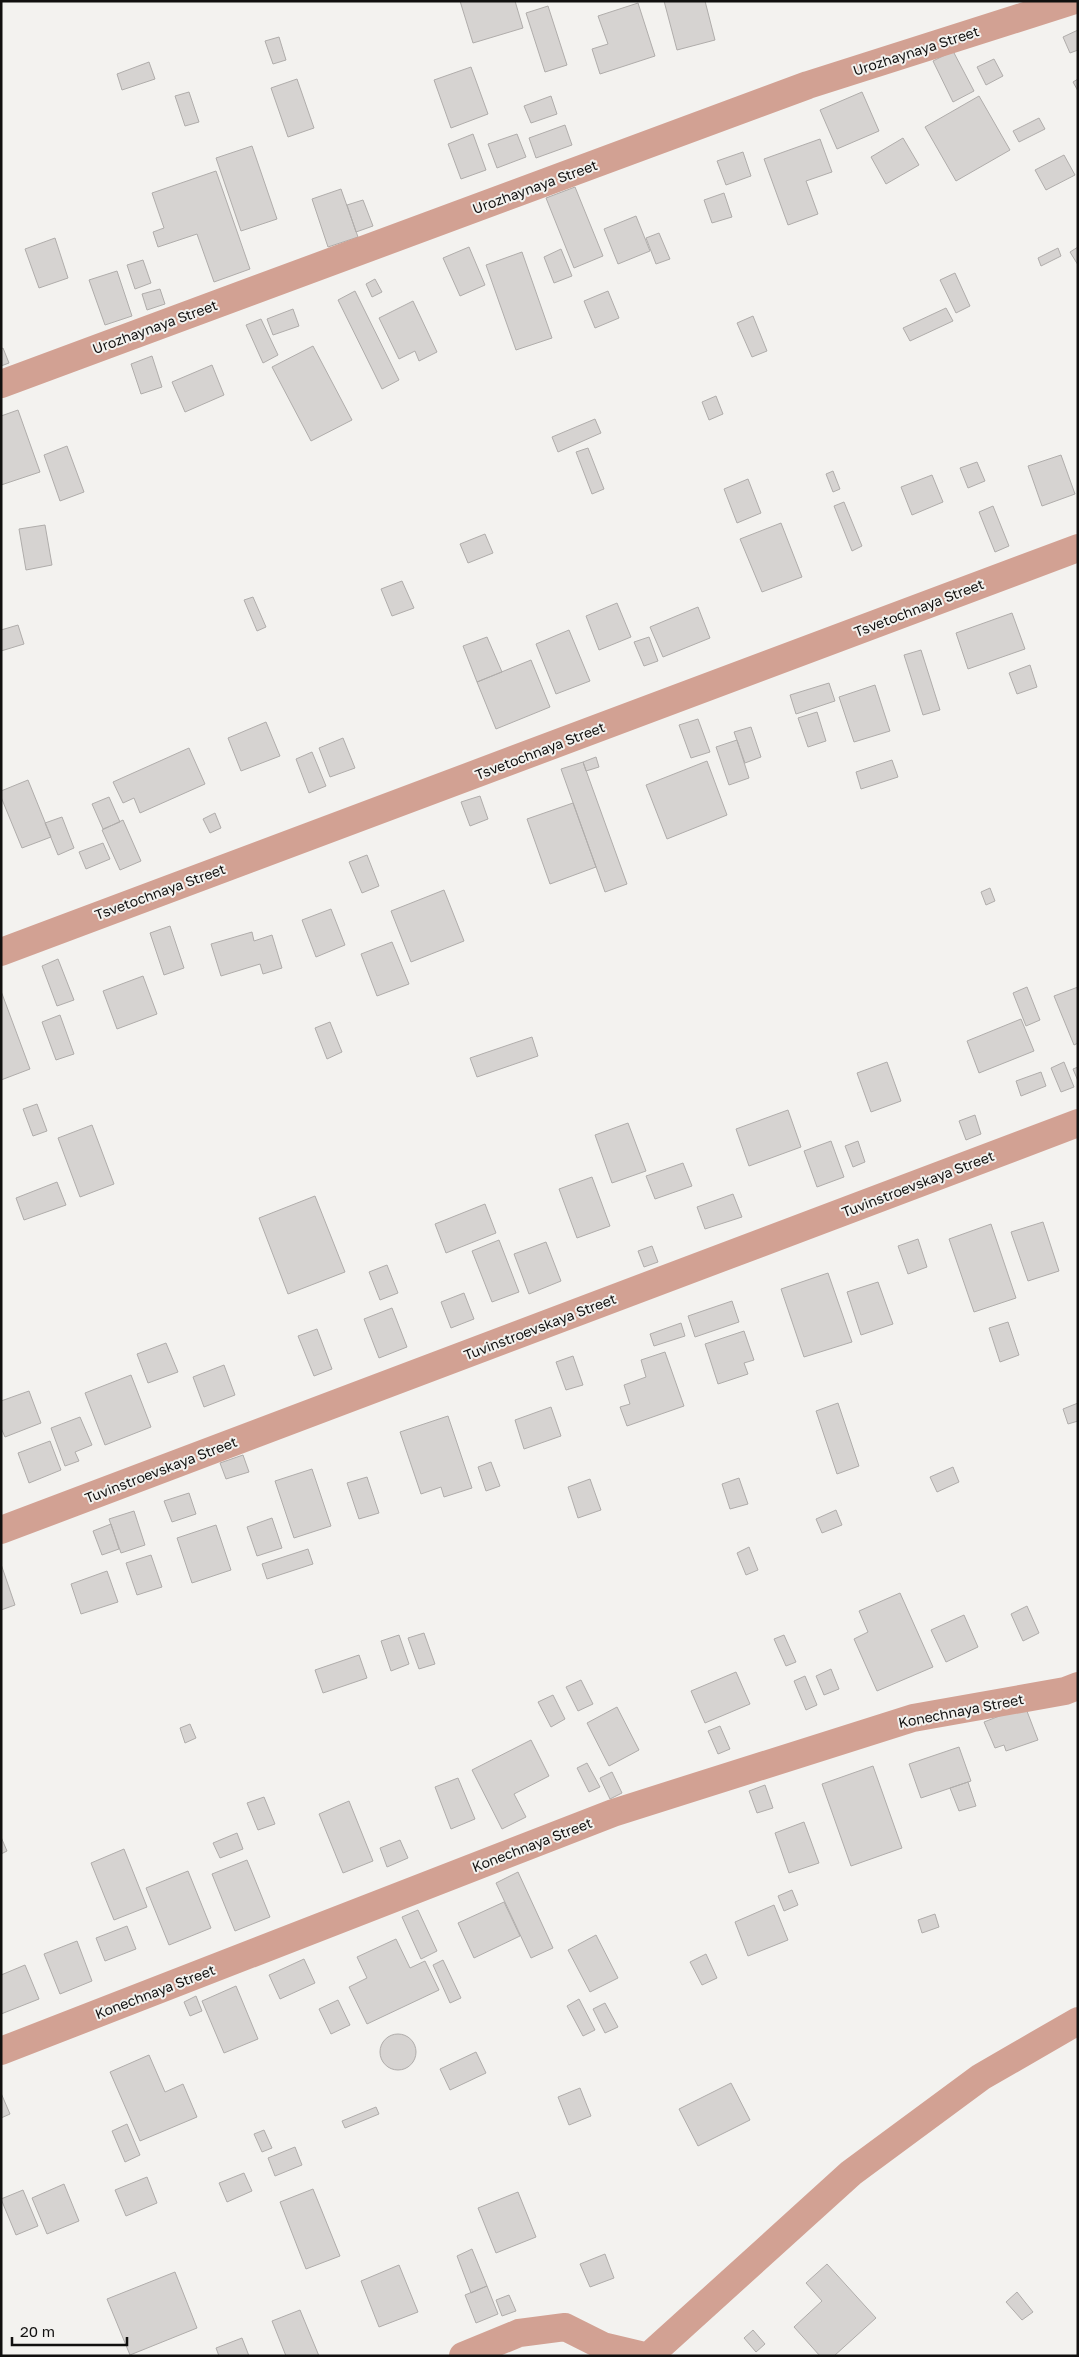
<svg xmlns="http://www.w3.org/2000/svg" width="1079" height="2357" font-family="'Golos Text',sans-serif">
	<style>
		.building { fill: #d6d3d1; stroke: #b0adab }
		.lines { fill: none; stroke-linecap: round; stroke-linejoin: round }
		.street { stroke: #d2a193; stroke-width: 28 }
		.labels { text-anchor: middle; stroke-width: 4; stroke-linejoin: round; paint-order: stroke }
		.street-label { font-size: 14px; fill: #11100f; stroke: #f3f2ef }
	</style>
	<rect width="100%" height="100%" fill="#f3f2ef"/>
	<path class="building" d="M460 1H515L523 28 473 43Z
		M664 1H705L715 40 677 50Z
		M638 3 655 56 600 74 592 49 608 44 598 16Z
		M548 6 567 65 545 72 526 13Z
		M1078 30V50L1070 53 1063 37Z
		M279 37 286 60 273 64 265 41Z
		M953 51 974 91 953 102 933 61Z
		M994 59 1003 76 986 85 977 67Z
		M149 62 155 79 122 90 117 74Z
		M471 67 488 114 451 128 434 80Z
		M297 79 314 128 288 137 271 88Z
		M1078 79V91L1073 82Z
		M189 92 199 122 185 126 175 96Z
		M862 92 879 131 837 149 820 110Z
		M551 96 557 114 531 123 524 106Z
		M979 96 1010 150 956 181 925 127Z
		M1039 118 1045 129 1019 142 1013 131Z
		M565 125 572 145 536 158 529 138Z
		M473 134 486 170 461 179 448 144Z
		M517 134 526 157 497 168 488 144Z
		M903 138 919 165 886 184 871 157Z
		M820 139 832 172 806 181 818 214 788 225 764 159Z
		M252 146 277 219 241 231 216 158Z
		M743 152 751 176 726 185 717 161Z
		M1064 155 1075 175 1046 190 1035 170Z
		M216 171 250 269 214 282 197 234 158 247 153 232 164 228 152 193Z
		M575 187 603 256 574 268 546 198Z
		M341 189 358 237 328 247 312 199Z
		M724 193 732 217 712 223 704 200Z
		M363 200 373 226 356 232 347 205Z
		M636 216 650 251 618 264 604 229Z
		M659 233 670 259 656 264 646 238Z
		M55 238 68 278 39 288 25 249Z
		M469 247 485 285 460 296 443 258Z
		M1078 247V265L1070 252Z
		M1058 248 1061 256 1041 266 1038 258Z
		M561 249 572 276 554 283 544 257Z
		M522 252 552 338 516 350 486 265Z
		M143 260 151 283 135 289 127 265Z
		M117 271 132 316 105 325 89 280Z
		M955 273 970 306 956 313 940 280Z
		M375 279 382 292 372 297 366 284Z
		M160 289 165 304 147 310 142 294Z
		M355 291 399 380 382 389 338 300Z
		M608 291 619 318 595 328 584 301Z
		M413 301 437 352 419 361 415 351 399 359 379 318Z
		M946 308 953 321 910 341 903 328Z
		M293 309 299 326 273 335 267 319Z
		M753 316 767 351 752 357 737 323Z
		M261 319 278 355 263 363 246 325Z
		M313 346 352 420 311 441 272 367Z
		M3 348 9 363 1 366V349Z
		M152 356 162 387 141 394 131 364Z
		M212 365 224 395 185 412 172 382Z
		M716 396 723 414 709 420 702 402Z
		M18 410 40 472 1 485V416Z
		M595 419 601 433 558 452 552 437Z
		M67 446 84 492 60 501 44 455Z
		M588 448 604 489 592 494 576 452Z
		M1061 455 1075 494 1042 506 1028 466Z
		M977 462 985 481 968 488 960 468Z
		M833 471 840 489 833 492 826 474Z
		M932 475 943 502 912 515 901 487Z
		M748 479 761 513 737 523 724 489Z
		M844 502 862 546 852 551 834 506Z
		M993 506 1009 546 995 552 979 512Z
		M781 523 802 577 762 592 740 539Z
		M45 525 52 565 26 570 19 529Z
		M485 534 493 553 468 563 460 544Z
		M402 581 414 608 392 616 381 589Z
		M253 597 266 627 257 631 244 600Z
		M617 603 631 637 599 650 586 616Z
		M698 607 710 638 663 657 650 627Z
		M1012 613 1025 649 968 669 956 633Z
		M18 625 24 644 1 651V630Z
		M569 630 590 681 556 694 536 644Z
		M487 637 502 672 477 682 463 646Z
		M649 637 658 661 644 666 634 642Z
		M921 650 940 710 923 715 904 655Z
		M531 660 550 707 496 729 477 682Z
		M1030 665 1037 687 1017 694 1009 673Z
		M829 683 835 701 796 714 790 695Z
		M875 685 890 731 854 742 839 697Z
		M817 712 826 741 808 747 798 718Z
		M698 719 710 752 691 758 679 725Z
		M266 722 280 756 241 771 228 738Z
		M751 727 761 757 745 763 734 732Z
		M343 738 355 768 330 777 319 748Z
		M737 740 749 778 729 785 716 747Z
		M189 748 205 784 140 813 134 798 123 803 113 782Z
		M312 752 326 786 309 793 296 759Z
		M596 757 599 767 586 771 583 762Z
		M892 760 898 777 861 789 856 772Z
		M707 761 727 815 667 839 646 785Z
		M583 762 627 884 605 892 561 769Z
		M28 780 51 837 22 848 1 797V791Z
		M480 796 488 819 470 826 461 802Z
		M109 797 120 822 103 829 92 804Z
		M573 803 596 867 550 884 527 819Z
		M215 813 221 828 210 833 203 819Z
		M62 817 74 848 58 855 45 823Z
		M123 820 141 861 120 870 102 830Z
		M103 843 110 859 86 869 79 852Z
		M367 855 379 886 362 893 349 862Z
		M990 888 995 901 986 905 981 892Z
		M444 890 464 941 411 962 391 911Z
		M331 909 345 945 316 957 302 920Z
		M170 926 184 968 164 975 150 933Z
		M252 932 254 941 272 935 282 968 263 974 260 964 221 976 211 944Z
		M392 942 409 984 377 996 361 954Z
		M58 959 74 1000 57 1006 42 966Z
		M143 976 157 1014 117 1029 103 991Z
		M1027 987 1040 1020 1026 1026 1013 993Z
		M1078 987V1043L1074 1045 1054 996Z
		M1 991 30 1069 1 1080Z
		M60 1015 74 1054 56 1060 42 1022Z
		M1021 1019 1034 1051 979 1073 967 1041Z
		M330 1022 342 1052 327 1059 315 1028Z
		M532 1037 538 1056 477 1077 470 1058Z
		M887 1062 901 1101 871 1112 857 1073Z
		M1064 1062 1074 1087 1061 1092 1051 1068Z
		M1078 1067V1081L1073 1069Z
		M1041 1072 1046 1086 1021 1096 1016 1081Z
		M37 1104 47 1131 33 1136 23 1109Z
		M788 1110 801 1147 749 1166 736 1129Z
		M975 1115 981 1134 966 1140 959 1121Z
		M628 1123 646 1171 612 1183 595 1135Z
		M92 1125 114 1184 80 1197 58 1138Z
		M831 1141 844 1177 817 1187 804 1151Z
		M858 1141 865 1162 853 1167 845 1146Z
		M683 1163 692 1186 655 1199 646 1176Z
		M592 1177 610 1226 577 1238 559 1189Z
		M57 1182 66 1205 24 1220 16 1198Z
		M733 1194 742 1217 705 1229 697 1207Z
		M315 1196 345 1272 288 1294 259 1218Z
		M485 1204 496 1233 446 1253 435 1224Z
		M1043 1222 1059 1271 1028 1281 1011 1232Z
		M991 1224 1016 1298 974 1312 949 1239Z
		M918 1239 927 1267 908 1274 898 1246Z
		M499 1240 519 1292 492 1302 472 1251Z
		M546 1242 561 1281 529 1294 514 1254Z
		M652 1246 658 1262 644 1267 638 1251Z
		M387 1265 398 1293 380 1300 369 1272Z
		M828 1273 852 1342 804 1357 781 1289Z
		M878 1282 893 1324 861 1335 847 1292Z
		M464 1293 474 1319 451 1328 441 1302Z
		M732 1301 739 1322 695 1337 688 1316Z
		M392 1308 407 1347 379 1358 364 1319Z
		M1008 1322 1019 1355 1000 1362 989 1328Z
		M681 1323 685 1336 654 1346 650 1334Z
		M317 1329 332 1369 314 1376 298 1336Z
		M744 1331 754 1360 744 1363 748 1374 718 1384 705 1344Z
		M166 1343 178 1372 148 1383 137 1354Z
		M665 1352 684 1406 627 1426 620 1407 630 1404 624 1385 646 1377 641 1360Z
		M573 1356 583 1385 566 1390 556 1362Z
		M224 1365 235 1395 204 1407 193 1377Z
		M131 1375 151 1427 105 1445 85 1393Z
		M29 1391 41 1423 5 1437 1 1428V1401Z
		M838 1403 859 1466 837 1474 816 1411Z
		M1078 1403V1421L1068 1424 1063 1409Z
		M551 1407 561 1436 524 1449 515 1420Z
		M448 1416 472 1488 444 1497 441 1487 421 1494 400 1432Z
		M80 1417 92 1445 75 1452 79 1461 65 1466 51 1428Z
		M50 1441 61 1470 29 1483 18 1453Z
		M243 1455 249 1472 226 1479 220 1463Z
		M491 1462 500 1486 486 1491 478 1467Z
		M953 1467 959 1482 937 1492 930 1477Z
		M312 1469 331 1526 294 1538 275 1481Z
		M367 1477 379 1513 359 1519 347 1483Z
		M739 1478 748 1504 730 1509 722 1484Z
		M590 1479 601 1510 578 1518 568 1487Z
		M189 1493 196 1514 172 1522 164 1501Z
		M836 1510 842 1525 822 1533 816 1519Z
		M134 1511 145 1545 121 1553 109 1519Z
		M272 1518 282 1548 257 1556 247 1527Z
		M111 1524 119 1549 102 1555 93 1531Z
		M216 1525 231 1570 192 1583 177 1538Z
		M749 1547 758 1570 746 1575 737 1553Z
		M308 1549 313 1564 267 1579 262 1564Z
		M151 1555 162 1587 137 1595 126 1563Z
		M1 1564 15 1605 1 1610Z
		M107 1571 118 1602 81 1614 71 1584Z
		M900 1593 933 1667 877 1691 854 1639 868 1632 859 1611Z
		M1027 1606 1039 1633 1023 1641 1011 1614Z
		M964 1615 978 1647 946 1662 931 1630Z
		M424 1633 435 1664 419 1669 408 1638Z
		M399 1635 409 1664 391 1671 381 1641Z
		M784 1635 796 1662 786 1666 774 1639Z
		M359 1655 367 1678 323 1693 315 1670Z
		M831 1669 839 1689 824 1695 816 1676Z
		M736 1672 750 1704 705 1723 691 1691Z
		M805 1676 817 1705 806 1710 794 1681Z
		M581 1680 593 1704 578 1711 566 1687Z
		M553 1695 565 1719 551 1727 538 1702Z
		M1025 1706 1038 1740 1006 1751 1004 1745 995 1748 984 1722Z
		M617 1707 639 1750 609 1766 587 1723Z
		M190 1724 196 1738 185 1743 180 1728Z
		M720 1726 730 1749 718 1754 708 1731Z
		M531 1740 549 1776 514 1794 526 1817 502 1829 472 1770Z
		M959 1747 971 1781 921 1798 909 1764Z
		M587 1763 600 1787 589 1792 577 1768Z
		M873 1766 902 1848 851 1866 822 1784Z
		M612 1772 622 1793 610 1799 600 1778Z
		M458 1778 475 1819 451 1829 435 1787Z
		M968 1782 976 1806 959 1811 950 1788Z
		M765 1785 773 1808 757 1813 749 1791Z
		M264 1797 275 1824 258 1830 247 1803Z
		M349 1801 373 1861 343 1873 319 1814Z
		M804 1822 819 1863 789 1873 775 1833Z
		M237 1833 243 1849 220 1858 213 1843Z
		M1 1837 7 1851 1 1854Z
		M400 1840 408 1858 387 1867 380 1848Z
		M124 1849 147 1907 114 1920 91 1863Z
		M247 1860 270 1917 235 1931 212 1874Z
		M188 1871 211 1928 169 1945 146 1888Z
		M518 1872 553 1948 531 1958 496 1883Z
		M792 1890 798 1905 784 1911 778 1896Z
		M504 1902 520 1936 474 1958 458 1923Z
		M774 1905 788 1940 748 1956 735 1922Z
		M418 1910 437 1951 421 1959 402 1917Z
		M935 1914 939 1927 922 1933 918 1920Z
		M127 1926 136 1949 105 1961 96 1938Z
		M596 1935 618 1978 590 1992 568 1950Z
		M396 1939 410 1968 425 1961 439 1990 367 2024 349 1987 367 1978 357 1957Z
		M77 1941 92 1981 60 1994 44 1954Z
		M706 1954 717 1978 702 1985 690 1962Z
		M304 1959 315 1983 280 1999 269 1975Z
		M443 1960 461 1998 450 2003 433 1965Z
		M25 1965 39 1999 1 2014V1975Z
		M236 1986 258 2039 224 2053 202 2001Z
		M196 1996 202 2011 190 2016 184 2002Z
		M579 1999 595 2030 583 2036 567 2006Z
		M338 2000 350 2025 331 2034 319 2009Z
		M605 2003 618 2027 605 2033 593 2009Z
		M380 2052a18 18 0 1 1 36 0a18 18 0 1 1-36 0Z
		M476 2052 486 2073 450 2090 440 2069Z
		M149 2055 165 2092 183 2084 197 2117 140 2141 110 2072Z
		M731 2083 750 2120 698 2146 679 2109Z
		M580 2088 591 2116 569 2125 558 2097Z
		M1 2093 10 2114 1 2118Z
		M376 2107 379 2114 345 2128 342 2121Z
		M127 2124 140 2155 125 2162 112 2131Z
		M264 2130 272 2148 262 2152 254 2134Z
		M295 2147 302 2165 275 2176 268 2158Z
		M244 2173 252 2191 227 2202 219 2183Z
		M147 2177 157 2203 126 2216 115 2190Z
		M64 2184 79 2221 47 2234 32 2198Z
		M313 2189 340 2256 306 2269 280 2202Z
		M23 2190 38 2226 16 2235 1 2199Z
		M518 2192 536 2237 496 2253 478 2208Z
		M472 2249 487 2286 471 2293 457 2256Z
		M605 2254 614 2278 590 2287 580 2264Z
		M827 2264 876 2318 834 2356H820L794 2327 822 2301 806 2283Z
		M399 2265 418 2312 379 2327 361 2281Z
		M175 2272 197 2328 130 2355 107 2299Z
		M487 2286 498 2314 476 2323 465 2295Z
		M1017 2292 1033 2312 1022 2320 1006 2302Z
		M509 2295 516 2311 502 2316 496 2300Z
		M300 2310 319 2356H286L272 2321Z
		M753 2330 765 2344 756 2352 744 2338Z
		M242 2338 249 2356H219L216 2348Z"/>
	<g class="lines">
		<path class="street" d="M1 384 808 85 1072 1
			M1 952 1078 548
			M1 1530 1078 1123
			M1 2051 613 1813 913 1718 1065 1691 1078 1686
			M463 2356 519 2333 565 2327 603 2346 645 2356
			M649 2356 851 2173 981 2077 1078 2021"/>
	</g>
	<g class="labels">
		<g class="street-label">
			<text transform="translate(916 51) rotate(-18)" y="5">Urozhaynaya Street</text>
			<text transform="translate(535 187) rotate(-20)" y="5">Urozhaynaya Street</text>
			<text transform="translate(155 327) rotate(-20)" y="5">Urozhaynaya Street</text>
			<text transform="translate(919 608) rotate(-21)" y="5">Tsvetochnaya Street</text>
			<text transform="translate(540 751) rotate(-21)" y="5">Tsvetochnaya Street</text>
			<text transform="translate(160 892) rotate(-20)" y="5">Tsvetochnaya Street</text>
			<text transform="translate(918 1184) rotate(-21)" y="5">Tuvinstroevskaya Street</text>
			<text transform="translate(540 1327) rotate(-21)" y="5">Tuvinstroevskaya Street</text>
			<text transform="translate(161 1470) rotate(-21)" y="5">Tuvinstroevskaya Street</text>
			<text transform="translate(961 1711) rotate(-11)" y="5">Konechnaya Street</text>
			<text transform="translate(532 1845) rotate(-21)" y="5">Konechnaya Street</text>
			<text transform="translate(155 1992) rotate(-21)" y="5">Konechnaya Street</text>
		</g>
	</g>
	<rect width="1079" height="2357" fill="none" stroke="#11100f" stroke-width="5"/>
	<path d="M12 2337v8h115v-8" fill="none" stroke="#11100f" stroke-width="2.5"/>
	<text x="20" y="2337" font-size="15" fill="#11100f" stroke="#f3f2ef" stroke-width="4" paint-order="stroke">20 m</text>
</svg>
